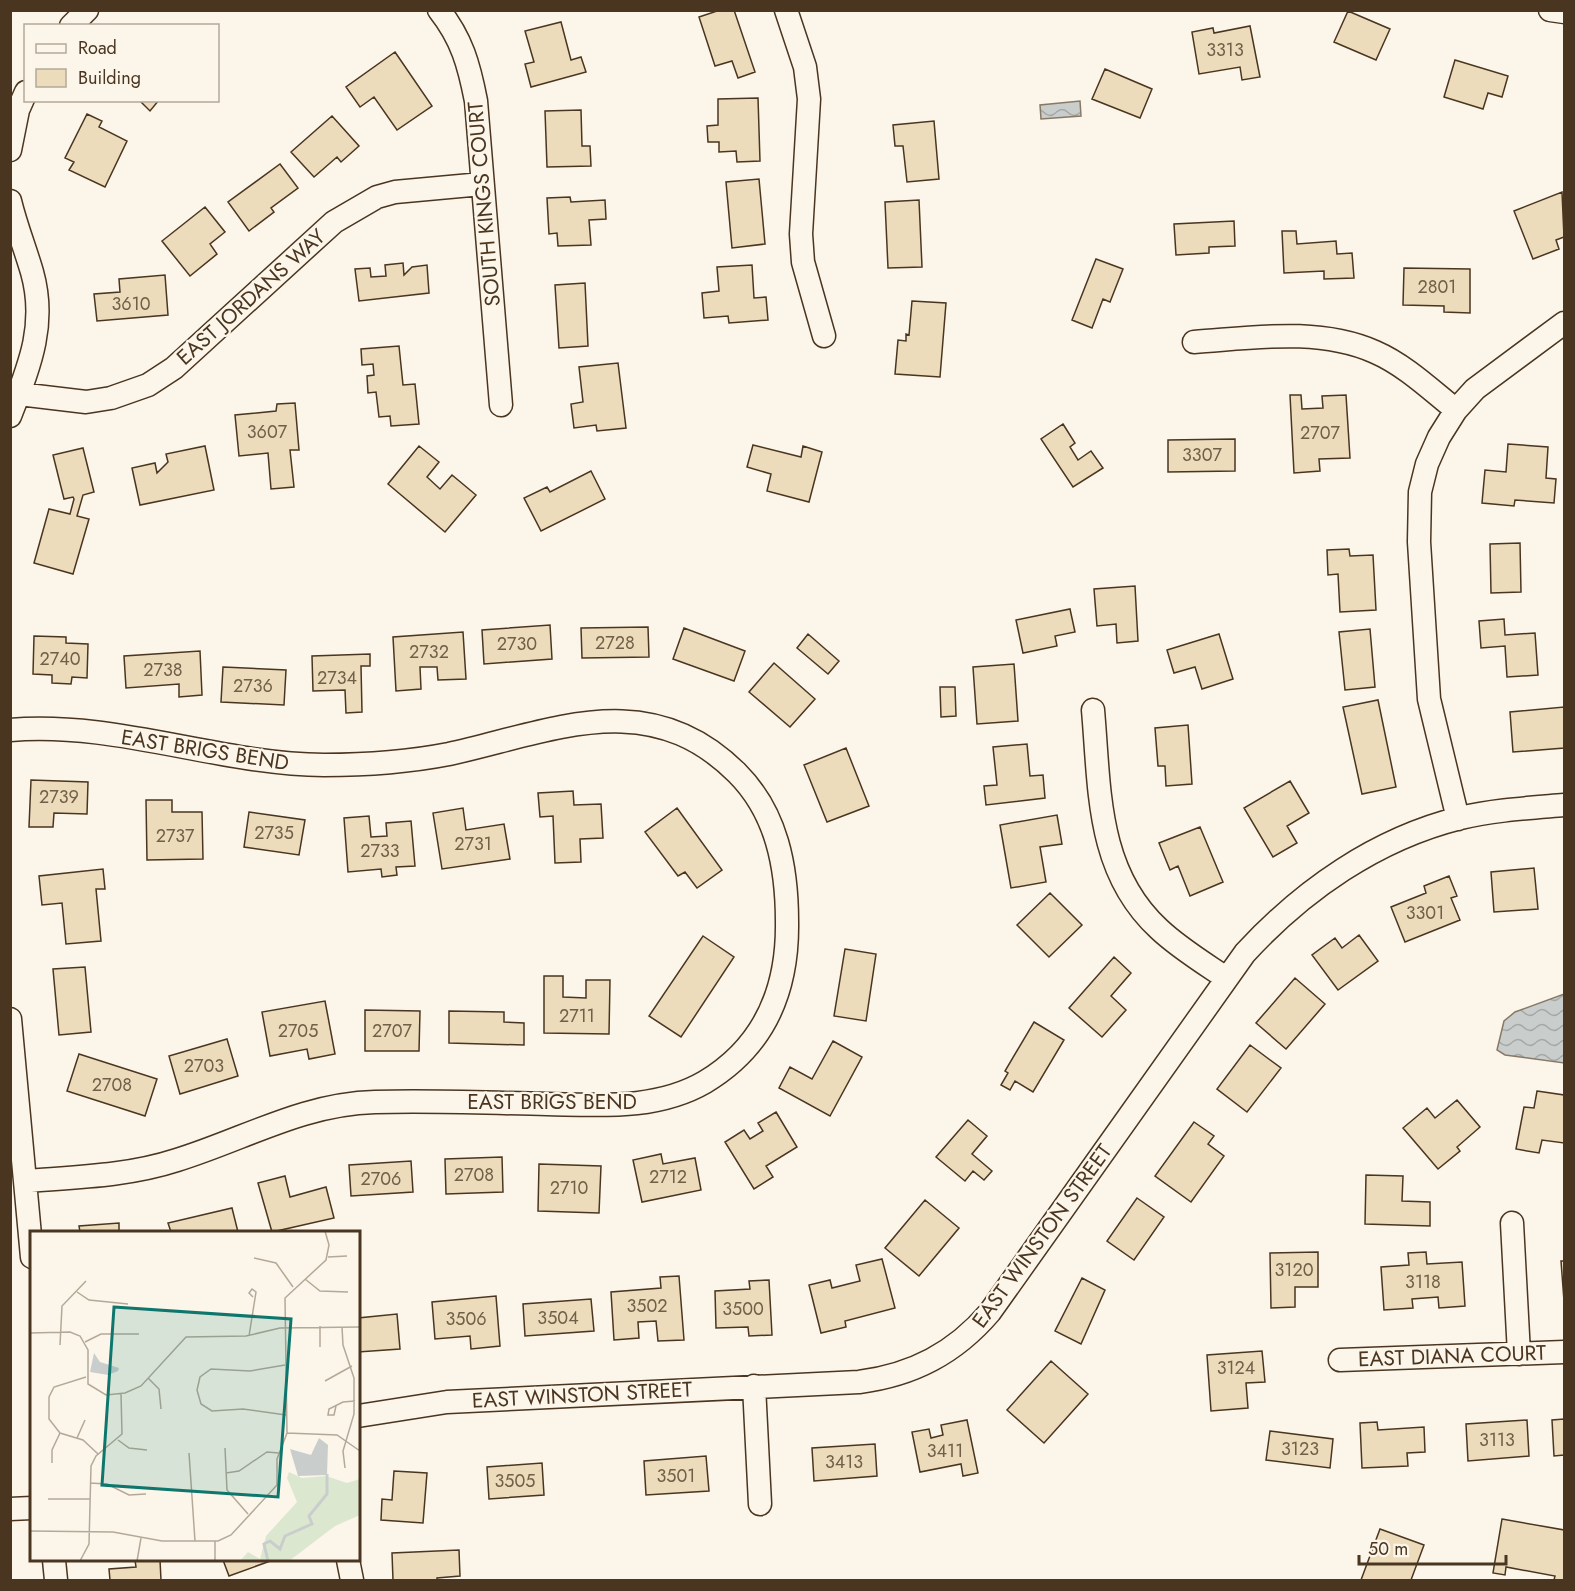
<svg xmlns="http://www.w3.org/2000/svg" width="1575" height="1591" font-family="Jost,sans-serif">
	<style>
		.water { fill: url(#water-waves); stroke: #887966; stroke-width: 1.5 }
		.building { fill: #ecdcbc; stroke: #4a3520; stroke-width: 1.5 }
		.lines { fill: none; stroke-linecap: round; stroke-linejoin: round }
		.minor-casing { stroke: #4a3520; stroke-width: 25 }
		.minor { stroke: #fbf6e9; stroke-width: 22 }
		.labels { text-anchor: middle; stroke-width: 4.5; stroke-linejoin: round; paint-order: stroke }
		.number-label { font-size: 18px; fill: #725f47 }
		.street-label { font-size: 21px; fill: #4a3520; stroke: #fbf6e9 }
		.inset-river { fill: none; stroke: #c9cecd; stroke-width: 3 }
		.inset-road { fill: none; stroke: #b4a999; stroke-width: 1.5 }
		.view { fill: #0f766e; fill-opacity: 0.15; stroke: #0f766e; stroke-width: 3 }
		.inset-edge { fill: none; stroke: #4a3520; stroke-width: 3 }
	</style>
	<defs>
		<pattern id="water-waves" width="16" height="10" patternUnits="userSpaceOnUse" patternTransform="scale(1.5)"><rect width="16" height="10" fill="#c9cecd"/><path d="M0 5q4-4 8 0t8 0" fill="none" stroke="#a5a8a6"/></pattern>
	</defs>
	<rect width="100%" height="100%" fill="#fbf6e9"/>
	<path class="water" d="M1080 101 1081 116 1041 119 1040 105Z
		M1564 994V1063L1505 1055 1497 1050 1504 1021 1515 1012Z"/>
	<path class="building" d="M720 10H734L755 72 738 78 732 61 715 66 699 17Z
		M1348 11 1390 29 1376 60 1334 42Z
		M561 22 571 60 581 57 586 72 531 87 525 64 534 62 525 31Z
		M1250 26 1260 77 1242 80 1240 67 1199 74 1192 32 1213 28 1214 33Z
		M395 52 432 106 397 130 374 97 360 107 346 87Z
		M1455 60 1508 76 1502 97 1488 93 1483 109 1444 97Z
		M1105 69 1152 89 1140 118 1092 99Z
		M758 98 760 161 737 162 736 151 719 152V142H708L707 126 718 125V99Z
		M139 100H159L150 111Z
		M581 110 582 146H590L591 166 547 167 545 111Z
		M87 114 102 121 99 127 127 141 105 187 69 170 74 162 65 158Z
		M332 116 359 146 341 162 337 157 314 177 291 152Z
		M934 121 939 179 907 182 903 146H895L893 125Z
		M280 164 298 188 271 208 274 212 249 231 228 202Z
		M759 179 765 244 732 248 726 182Z
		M1562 192 1564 237 1556 240 1559 249 1533 259 1514 211Z
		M570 197 571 202 605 200 606 219 589 220 591 245 558 246 557 233 549 234 547 198Z
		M919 200 922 267 888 268 885 202Z
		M205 207 225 232 210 244 217 254 190 276 162 241Z
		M1234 221 1235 246 1209 247V253L1176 255 1174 224Z
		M1282 231H1296L1297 244 1336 241 1337 254 1352 253 1354 278 1324 279V271L1284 273Z
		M1096 259 1123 269 1110 302 1103 299 1092 328 1072 320Z
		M403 263 404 275 412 267 427 265 429 293 359 301 355 269 370 268 371 277 386 276 385 265Z
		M752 265 754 298 766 297 768 320 729 323 728 316 704 318 702 293 719 291 717 267Z
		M1404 268 1470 269V313L1444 312V306L1403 305Z
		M165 275 168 315 97 321 94 294 120 292 119 279Z
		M585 283 588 346 559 348 555 285Z
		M912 301 946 303 940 377 895 374 898 340 906 341V334L909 335Z
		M399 346 403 385 415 384 419 424 391 426 390 416 379 417 376 392 368 393 367 376 374 375 373 364 362 365 361 349Z
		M618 363 626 428 597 431 596 425 574 428 571 404 583 402 579 367Z
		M1290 395H1301L1302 409 1323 408 1322 396 1346 395 1350 458 1319 459 1320 471 1294 473Z
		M295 403 299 450H290L294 487 271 489 268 453 239 456 235 415 276 411 277 404Z
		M1063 424 1075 443 1070 447 1078 460 1091 451 1103 468 1073 487 1041 439Z
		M1235 439V471L1168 472V440Z
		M1508 444 1548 447 1546 478 1556 479 1554 503 1515 500 1514 506 1482 503 1485 470 1506 472Z
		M753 445 801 457 803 446 822 452 809 502 767 491 771 474 747 467Z
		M205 446 214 490 140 505 132 468 155 463 157 473 168 462 166 454Z
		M419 446 439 462 427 477 440 489 452 475 476 495 445 532 388 484Z
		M83 448 94 492 83 495 77 516 89 519 73 574 34 563 49 509 70 514 74 499 73 497 64 499 53 455Z
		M591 471 605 499 541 531 524 498 547 487 550 492Z
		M1520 543 1521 592 1491 593 1490 544Z
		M1349 549 1350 556 1373 555 1376 610 1340 612 1338 574 1328 575 1327 550Z
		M1135 586 1138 641 1117 643 1116 624 1097 626 1094 589Z
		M1070 609 1075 632 1055 636 1057 646 1023 653 1016 620Z
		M1504 619 1505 635 1535 633 1538 675 1507 677 1505 646 1481 648 1479 621Z
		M550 625 552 659 484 664 482 630Z
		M648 627 649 657 582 658 581 628Z
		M684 628 745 651 734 681 673 659Z
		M1370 629 1375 687 1345 690 1339 632Z
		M463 632 466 679 438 680 437 667H420L421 689 396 691 393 637Z
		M808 634 839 661 828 674 797 648Z
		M1219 634 1233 679 1202 689 1195 667 1174 673 1167 650Z
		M34 636 66 637V643L88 644 87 678 72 677 71 684 52 683V675L33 674Z
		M200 651 202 695 179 697V684L126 688 124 656Z
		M370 654V666H361L362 712 346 713 345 690 313 691 312 656Z
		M774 663 815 699 790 727 749 692Z
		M1014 664 1018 721 977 724 973 667Z
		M223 667 286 670 284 705 221 702Z
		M940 687H955L956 716 941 717Z
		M1378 700 1396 787 1362 794 1343 707Z
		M1564 707V748L1513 752 1510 712Z
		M1188 725 1192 784 1166 786 1165 766H1158L1155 728Z
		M1027 744 1030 776 1043 775 1045 798 986 805 984 786 997 785 993 747Z
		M846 748 869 806 827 822 804 765Z
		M31 780 88 782 87 814 54 813 53 827H29Z
		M1290 781 1309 813 1287 826 1297 843 1273 857 1244 808Z
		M573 791 574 805 601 804 603 838 580 839 581 862 555 863 553 816 540 817 538 793Z
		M146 800H172V812H202L203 859 147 860Z
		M463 808 466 830 504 824 510 859 442 869 433 813Z
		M677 808 722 870 697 888 685 872 678 876 645 832Z
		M249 812 305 820 299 855 244 847Z
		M1057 815 1062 844 1040 847 1046 882 1011 888 1000 825Z
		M369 816 371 837 387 836 386 823 411 821 415 866 396 867 397 875 382 877 381 869 348 872 344 818Z
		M1200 827 1223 882 1190 896 1178 866 1170 870 1159 843Z
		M1534 868 1538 909 1494 912 1491 872Z
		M103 869 105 889H96L101 941 66 944 62 903 42 905 39 876Z
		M1449 876 1457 896 1451 898 1460 920 1405 942 1391 907 1426 893 1424 886Z
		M1050 893 1082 925 1049 957 1017 925Z
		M1359 935 1378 961 1338 990 1312 955 1335 938 1342 948Z
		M703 936 734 957 681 1037 649 1016Z
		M845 949 876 954 866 1021 834 1016Z
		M1114 957 1131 973 1111 996 1126 1010 1102 1037 1069 1008Z
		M85 967 91 1032 59 1035 53 969Z
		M544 976H563V997L586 998V980H610L609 1034 544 1033Z
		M1295 978 1325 1004 1286 1049 1256 1023Z
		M325 1001 335 1054 309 1059 307 1049 270 1056 262 1012Z
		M365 1010 420 1011 419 1051H365Z
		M449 1011 504 1012V1022L524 1023V1045L449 1043Z
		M1034 1022 1064 1040 1033 1092 1015 1081 1010 1090 1001 1085 1008 1073 1005 1071Z
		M227 1039 238 1076 180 1094 169 1056Z
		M833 1041 862 1057 830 1116 779 1088 790 1067 812 1079Z
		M1250 1045 1281 1068 1247 1112 1217 1089Z
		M79 1054 157 1079 145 1116 67 1091Z
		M1537 1091 1564 1095V1143L1542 1140 1539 1153 1516 1149 1524 1107 1534 1108Z
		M1457 1100 1480 1127 1457 1147 1460 1151 1438 1169 1403 1128 1427 1108 1435 1118Z
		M776 1112 797 1147 766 1166 773 1177 754 1189 725 1142 744 1130 750 1139 763 1131 758 1123Z
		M968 1120 987 1136 972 1154 992 1171 984 1180 973 1171 965 1181 936 1157Z
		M1194 1122 1214 1136 1208 1144 1224 1156 1191 1202 1155 1176Z
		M661 1154 663 1164 695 1158 701 1190 642 1202 633 1160Z
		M502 1157 503 1192 446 1194 445 1159Z
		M411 1161 413 1192 351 1196 349 1165Z
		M539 1164 601 1166 599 1213 538 1211Z
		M1366 1175 1403 1176 1402 1201 1430 1202V1226L1365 1224Z
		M285 1176 290 1197 326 1187 334 1218 272 1232 258 1183Z
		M1137 1198 1164 1217 1134 1260 1107 1241Z
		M925 1200 959 1228 919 1276 885 1248Z
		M232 1208 238 1232H171L168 1223Z
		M119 1223V1232H80L79 1226Z
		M1318 1252V1287H1295V1307L1271 1308 1270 1253Z
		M1426 1252 1427 1264 1462 1262 1465 1306 1439 1308 1438 1297 1412 1299 1413 1308 1384 1310 1381 1267 1409 1265 1408 1253Z
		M882 1259 895 1308 845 1321 846 1327 821 1333 809 1285 830 1280 832 1288 860 1281 856 1265Z
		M1561 1261H1564V1301Z
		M679 1276 684 1340 658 1341 656 1321 638 1322 639 1338 614 1340 611 1292 661 1288 660 1277Z
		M1082 1278 1105 1290 1081 1344 1055 1331Z
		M769 1280 772 1335 749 1336 748 1327 716 1328 715 1291 750 1289 749 1281Z
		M496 1296 500 1346 471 1349 470 1336 435 1339 432 1302Z
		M591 1299 594 1331 525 1336 523 1304Z
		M397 1314 400 1349 358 1352V1318Z
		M1262 1351 1265 1382 1246 1383 1248 1408 1211 1411 1207 1355Z
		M1051 1361 1088 1394 1044 1443 1007 1410Z
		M1564 1419V1455L1554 1456 1552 1420Z
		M967 1420 978 1473 963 1476 961 1464 920 1472 912 1432 929 1429 931 1438 943 1435 941 1425Z
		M1527 1420 1529 1456 1468 1461 1466 1424Z
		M1377 1422 1378 1430 1424 1427 1425 1452 1407 1453 1408 1466 1362 1468 1360 1423Z
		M1270 1431 1333 1439 1330 1468 1266 1460Z
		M875 1444 877 1476 814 1481 812 1448Z
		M706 1456 709 1491 646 1495 644 1461Z
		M542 1463 544 1495 489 1499 487 1467Z
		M394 1471 427 1473 423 1523 381 1520 382 1499 392 1500Z
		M1502 1519 1564 1530V1580H1554L1555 1576 1506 1567 1505 1575 1493 1573Z
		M1380 1529 1424 1545 1411 1580H1361Z
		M459 1550 460 1576 437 1578V1580H393L392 1553Z
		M135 1560H160L161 1580H110L109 1569 136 1567Z
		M223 1560H273L229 1576Z"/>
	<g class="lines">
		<g class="minor-casing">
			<path id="minor" d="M439 10C462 39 469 65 476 101L501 405
				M786 10 805 67 809 99 801 234 803 262 824 336
				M1550 10 1564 12
				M71 26 87 10
				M10 150 18 110 26 92
				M10 201C16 226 25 248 32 272 47 325 29 367 10 416
				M1194 342C1253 338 1318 327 1375 352 1405 365 1431 390 1456 410
				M19 394 86 402 111 398 148 385 174 368 334 222 377 197 395 192 482 184
				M1093 710C1100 789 1096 871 1159 929 1179 948 1204 963 1226 978
				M10 730C116 721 218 764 324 765 366 765 408 762 449 754 553 731 649 685 737 773 777 813 787 867 787 922 788 990 765 1046 705 1082 657 1110 601 1105 547 1104 490 1103 432 1100 375 1102 302 1104 245 1139 177 1160 128 1176 77 1177 26 1181
				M1458 819 1429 699 1419 542 1420 492 1427 464 1439 437 1456 410 1475 389 1564 323
				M10 1019 32 1257
				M1512 1223 1519 1354
				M1340 1360 1564 1352
				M754 1386 760 1504
				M358 1416 447 1402 859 1382C913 1375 955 1353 990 1312L1245 953C1303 890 1376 839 1460 818 1494 810 1529 808 1564 805
				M10 1509 32 1508
				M54 1560 56 1580
				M348 1560 352 1580"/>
		</g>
		<use href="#minor" class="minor"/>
	</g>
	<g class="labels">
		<g class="number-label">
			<text x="1225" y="56">3313</text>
			<text x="1437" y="293">2801</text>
			<text x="131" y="310">3610</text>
			<text x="267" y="438">3607</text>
			<text x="1320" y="439">2707</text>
			<text x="1202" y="461">3307</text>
			<text x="615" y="649">2728</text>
			<text x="517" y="650">2730</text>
			<text x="429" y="658">2732</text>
			<text x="60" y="665">2740</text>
			<text x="163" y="676">2738</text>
			<text x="337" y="684">2734</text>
			<text x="253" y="692">2736</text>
			<text x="59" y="803">2739</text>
			<text x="274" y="839">2735</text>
			<text x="175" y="842">2737</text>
			<text x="473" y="850">2731</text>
			<text x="380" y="857">2733</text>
			<text x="1425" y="919">3301</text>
			<text x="577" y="1022">2711</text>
			<text x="298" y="1037">2705</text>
			<text x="392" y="1037">2707</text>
			<text x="204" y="1072">2703</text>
			<text x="112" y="1091">2708</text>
			<text x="474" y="1181">2708</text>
			<text x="668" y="1183">2712</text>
			<text x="381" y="1185">2706</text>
			<text x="569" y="1194">2710</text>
			<text x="1294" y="1276">3120</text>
			<text x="1423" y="1288">3118</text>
			<text x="647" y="1312">3502</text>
			<text x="743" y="1315">3500</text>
			<text x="558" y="1324">3504</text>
			<text x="466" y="1325">3506</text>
			<text x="1236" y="1374">3124</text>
			<text x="1497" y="1446">3113</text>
			<text x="1300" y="1455">3123</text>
			<text x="945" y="1457">3411</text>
			<text x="844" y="1468">3413</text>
			<text x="676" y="1482">3501</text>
			<text x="515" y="1487">3505</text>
		</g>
		<g class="street-label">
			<text transform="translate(484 204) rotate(-95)" y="7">SOUTH KINGS COURT</text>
			<text transform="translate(251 297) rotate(-42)" y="7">EAST JORDANS WAY</text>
			<text transform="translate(205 750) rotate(9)" y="7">EAST BRIGS BEND</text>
			<text x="552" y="1109">EAST BRIGS BEND</text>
			<text transform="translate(1042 1236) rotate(-54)" y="7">EAST WINSTON STREET</text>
			<text transform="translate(1452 1356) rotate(-2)" y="7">EAST DIANA COURT</text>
			<text transform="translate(582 1395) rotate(-3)" y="7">EAST WINSTON STREET</text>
		</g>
	</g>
	<g transform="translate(30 1231)">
		<rect width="330" height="330" fill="#fbf6e9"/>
		<path d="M259 241 272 247 296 245 317 252 330 248V284L305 295 259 330H210L218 321 230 328 236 305 267 271 257 247Z" fill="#dce7d0"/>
		<path d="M64 122 70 131 89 137 88 140 78 144 60 141ZM289 207 298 214 297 244 268 245 260 218 281 224Z" fill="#c9cecd"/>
		<path class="inset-river" d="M238 330 234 313 240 310 250 318 255 305 282 293 279 285 297 263V243"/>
		<path class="inset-road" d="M298 26 317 25M224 27 246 32 263 56M275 48 290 60 318 61M47 61 59 69 98 73M290 95V116M312 96 313 114 324 147V183L313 220 315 237M0 102 40 101 50 105 58 119V153L76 164 95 162 111 155 156 106 216 105 250 97 330 96M219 105 226 61 222 58 219 62 223 66M55 111 71 103H109M30 114 32 75 56 50M255 134 220 140 181 138 170 146 167 159 171 173 182 180 213 178 256 184M56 146 24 156 19 166V188L30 202 53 209 68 223M118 147 129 158 131 178M295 150 322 135M306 175 304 184H298L299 178 313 171 325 170M257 202 307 204 330 220M47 207 55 189M88 209 99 217 117 219M195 217 197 259 218 283M159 222 165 310M22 232V219L30 202M196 242 209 240 237 221 249 222M60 252 77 253 99 264 116 263M18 268H60M0 300 83 301 132 310H188L201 304 247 254V228L257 202 255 67 296 29 299 14 295 0M50 330 59 313 61 235 66 225 92 203 91 163M107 330 111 307M185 330V310"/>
		<path class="view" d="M84 76 261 88 248 266 72 254Z"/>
		<rect width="330" height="330" class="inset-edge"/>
	</g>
	<rect width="1575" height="1591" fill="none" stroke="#4a3520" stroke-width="24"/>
	<rect x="24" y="24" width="195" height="78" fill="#fbf6e9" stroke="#b4a999" stroke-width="1.5"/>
	<rect x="36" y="44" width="30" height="9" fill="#fbf6e9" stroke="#b4a999" stroke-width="1.5"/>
	<text x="78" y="54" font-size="18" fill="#4a3520">Road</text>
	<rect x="36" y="69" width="30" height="18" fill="#ecdcbc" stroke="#b4a999" stroke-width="1.5"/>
	<text x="78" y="84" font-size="18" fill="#4a3520">Building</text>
	<path d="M1359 1555v9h147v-9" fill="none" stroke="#4a3520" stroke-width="3"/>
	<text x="1368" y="1555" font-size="18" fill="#4a3520" stroke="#fbf6e9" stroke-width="4.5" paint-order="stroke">50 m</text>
</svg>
